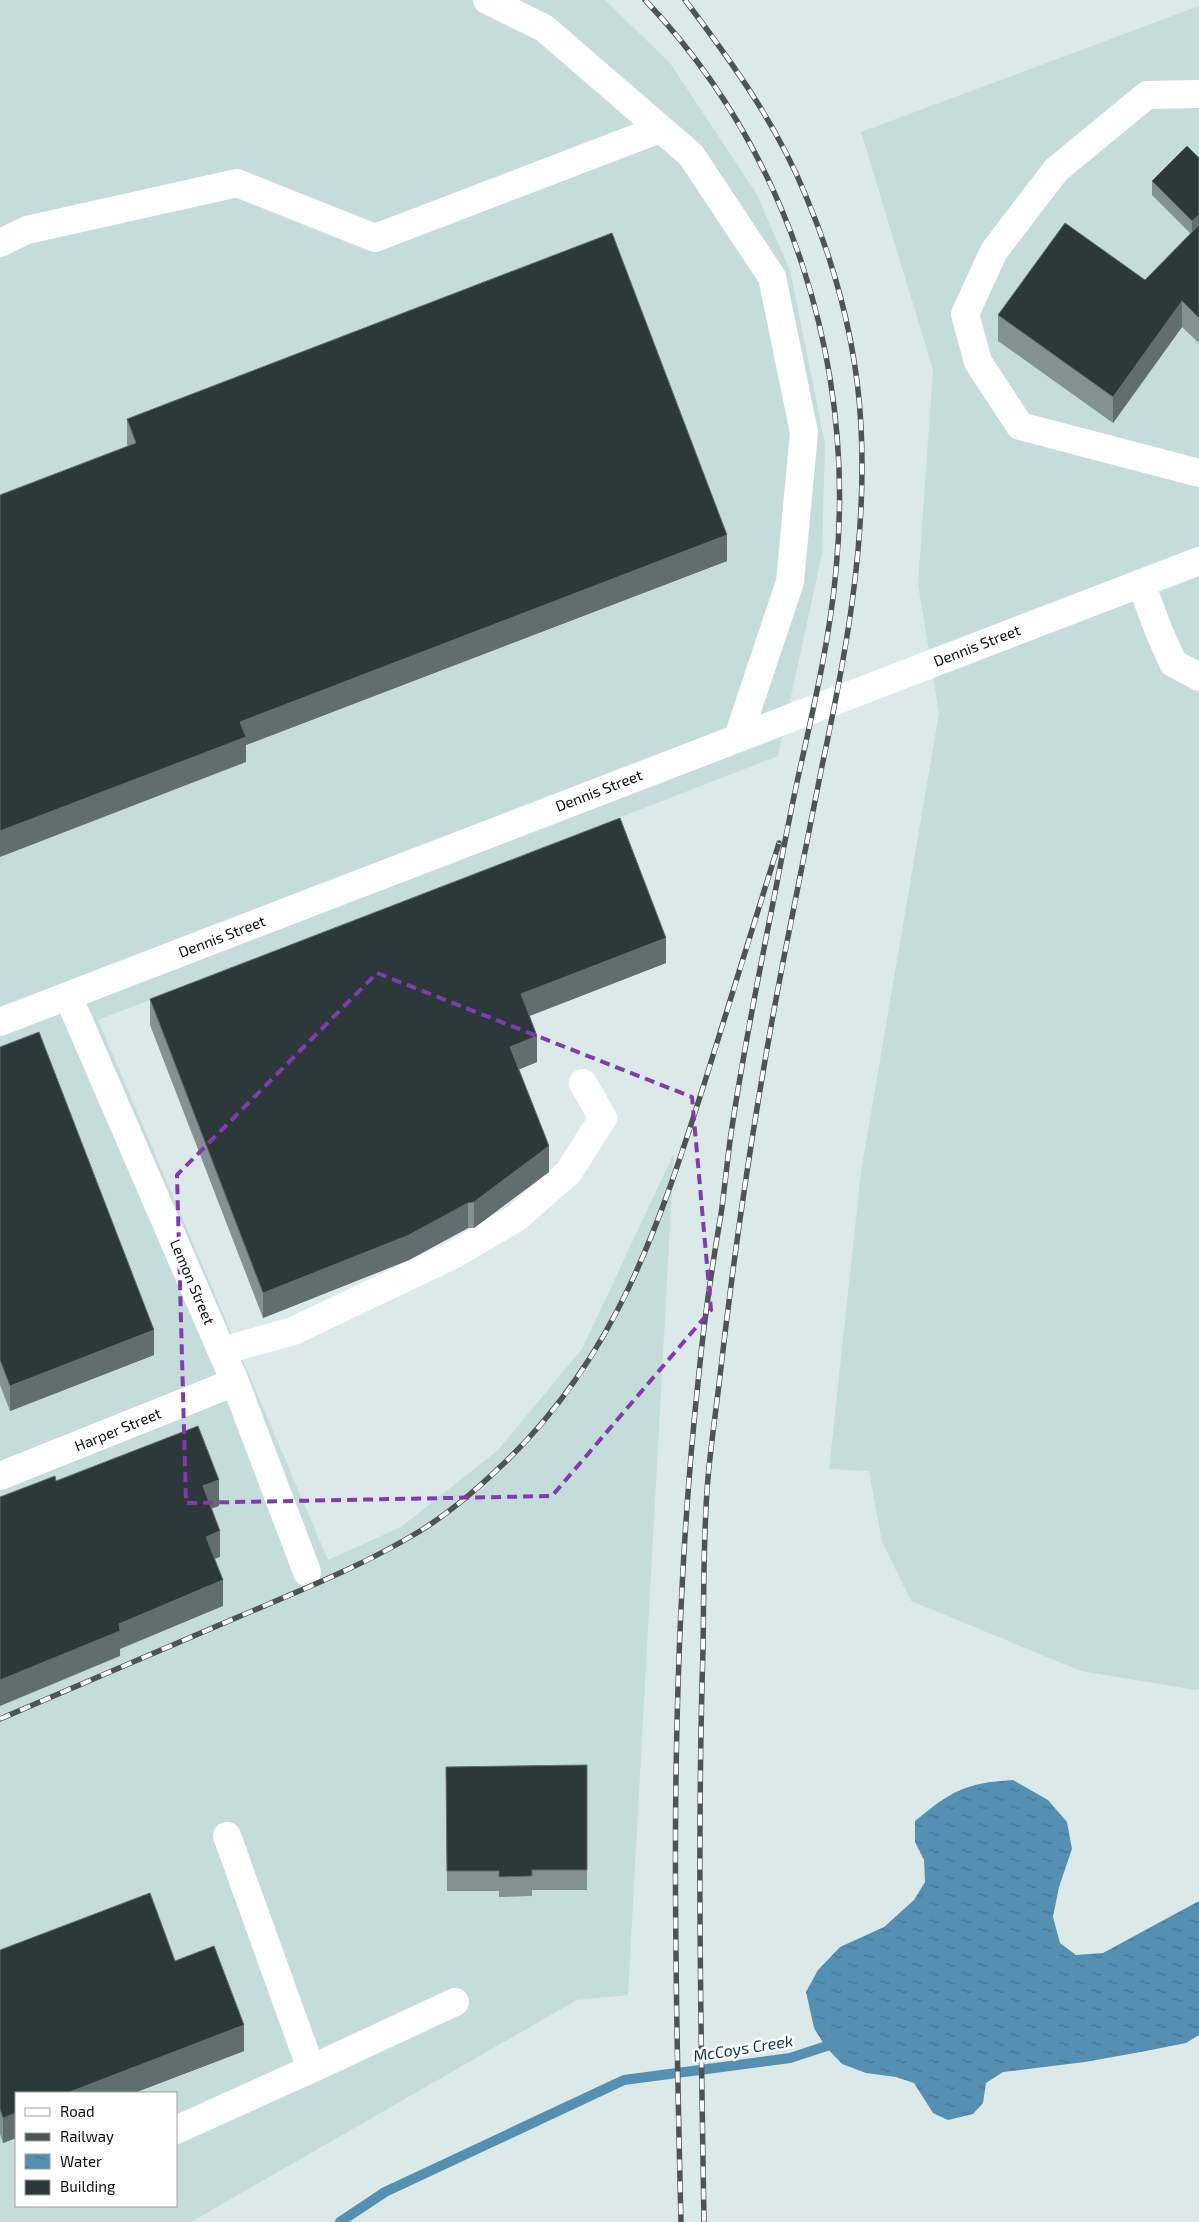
<svg xmlns="http://www.w3.org/2000/svg" width="1199" height="2222" font-family="'Exo 2',sans-serif">
	<style>
		.built { fill: #c5ddda; fill-rule: evenodd }
		.water { fill: url(#water-ripples) }
		.lines { fill: none; stroke-linecap: round; stroke-linejoin: round }
		.stream { stroke: #5590b3; stroke-width: 10 }
		.minor { stroke: #fff; stroke-width: 28 }
		.rail-casing { stroke: #4d5554; stroke-width: 5.5 }
		.rail { stroke: #fff; stroke-width: 4; stroke-dasharray: 11; stroke-linecap: butt }
		.wall { fill: #849191 }
		.shaded-wall { fill: #616d6e }
		.building { fill: #2d383a; stroke: #616d6e }
		.marked { fill: none; stroke: #823bae; stroke-width: 4; stroke-dasharray: 10 6; stroke-linejoin: round }
		.labels { text-anchor: middle; stroke-width: 5; stroke-linejoin: round; paint-order: stroke }
		.street-label { font-size: 15px; fill: #0c1110; stroke: #fff }
		.water-label { font-size: 16px; font-style: italic; fill: #073a53; stroke: #fff }
	</style>
	<defs>
		<pattern id="water-ripples" width="26" height="14" patternUnits="userSpaceOnUse" patternTransform="scale(1.25)"><rect width="26" height="14" fill="#5590b3"/><path d="M2 4q2-2 4 0t4 0M15 11q2-2 4 0t4 0" fill="none" stroke="#457490"/></pattern>
	</defs>
	<rect width="100%" height="100%" fill="#dbeae8"/>
	<path class="built" d="M0 0H605L670 63 756 193 790 270 825 444 822 554 778 756 98 1020 328 1560 401 1527 498 1450 582 1349 674 1153 628 1995 577 2000 191 2222H0ZM16 2093H176V2206H16Z
		M1199 6V1689L1196 1690 1081 1671 911 1601 882 1542 869 1471 829 1469 861 1172 939 713 918 584 933 370 861 132Z"/>
	<path class="water" d="M1013 1780 1048 1800 1067 1822 1072 1849 1059 1887 1053 1917 1060 1943 1076 1955 1103 1953 1199 1901V2035L1186 2043 1146 2051 1085 2062 1003 2072 986 2083 983 2103 973 2114 948 2120 933 2113 914 2083 896 2077 866 2073 842 2064 825 2046 814 2028 806 1992 818 1970 840 1947 884 1927 914 1900 925 1882 924 1860 915 1842V1821C952 1791 964 1783 1013 1780Z"/>
	<g class="lines">
		<path class="stream" d="M340 2222 385 2192 624 2080 790 2058 836 2043"/>
		<path class="minor" d="M487 0 544 28 691 155 772 277 804 432 790 582 738 737
			M1199 94 1147 95 1056 170 994 251 965 314 978 362 1020 426 1199 473
			M0 243 27 230 237 183 375 238 660 129
			M1141 583 1158 629 1173 663 1199 677
			M68 996 235 1382 307 1572
			M0 1022 1199 561
			M222 1351 293 1331 455 1254 516 1218 568 1173 603 1118 583 1083
			M0 1476 235 1382
			M227 1836 311 2069 455 2002
			M176 2130 311 2069"/>
		<g class="rail-casing">
			<path id="rail" d="M645 0C789 151 856 363 836 570 830 638 814 706 799 773 789 818 781 863 772 908 757 983 742 1059 731 1134 727 1161 725 1187 721 1214 712 1267 704 1320 699 1373 668 1655 674 1939 681 2222
				M685 0C731 61 776 123 805 194 836 267 857 347 861 426 867 542 846 654 822 766 809 830 797 894 784 957 757 1096 736 1235 720 1376 716 1410 711 1444 708 1478 703 1535 704 1593 703 1650 697 1840 701 2031 704 2222
				M0 1719C79 1685 159 1651 238 1617 299 1591 363 1566 420 1531 449 1513 475 1491 499 1468 616 1359 659 1226 706 1078 731 999 755 921 779 843"/>
		</g>
		<use href="#rail" class="rail"/>
	</g>
	<path class="wall" d="M1199 158V343L1182 327 1113 423 998 341V315L1145 280 1191 234 1152 195V181Z
		M127 419 727 561 246 745V762L127 444Z
		M666 963 530 1016 537 1062 518 1070 549 1172 474 1228H468L409 1260 263 1318 150 1025V999Z
		M0 1047 154 1355 10 1411 0 1385Z
		M587 1765V1890H532V1896L499 1897V1891H447L446 1767Z
		M0 1950 175 1961 244 2051 134 2093H16V2138L3 2143 0 2134Z"/>
	<path class="shaded-wall" d="M1199 215V228L1192 235V221Z
		M1182 301V327L1113 423V397Z
		M727 535V561L246 745V762L0 857V831L240 722Z
		M666 938V963L521 1019V994Z
		M537 1036V1062L510 1073V1047Z
		M549 1146V1172L474 1228V1202Z
		M468 1203V1228L409 1260 263 1318V1293Z
		M154 1330V1355L10 1411V1386Z
		M219 1480V1506L203 1512V1486Z
		M220 1531V1557L206 1562V1537Z
		M223 1580V1606L120 1649V1656L0 1706V1680L119 1624Z
		M244 2025V2051L134 2093H67Z
		M16 2113V2138L3 2143V2118Z"/>
	<path class="building" d="M1187 146 1199 158V215L1192 221 1152 181Z
		M1065 223 1145 280 1199 225V318L1182 301 1113 397 998 315Z
		M612 233 727 535 240 722 246 737 0 831V495L136 443 127 419Z
		M620 818 666 938 521 994 537 1036 510 1047 549 1146 474 1202 468 1203 409 1235 263 1293 150 999Z
		M39 1032 154 1330 10 1386 0 1360V1047Z
		M198 1426 219 1480 203 1486 220 1531 206 1537 223 1580 119 1624 120 1631 0 1680V1497L55 1476 56 1481Z
		M587 1765V1870H532V1876L499 1877V1871H447L446 1767Z
		M150 1893 175 1961 214 1946 244 2025 67 2093H16V2113L3 2118 0 2109V1950Z"/>
	<path class="marked" d="M377 973 692 1097 711 1310 552 1496 186 1503 177 1175Z"/>
	<g class="labels">
		<g class="street-label">
			<text transform="translate(977 646) rotate(-21)" y="5">Dennis Street</text>
			<text transform="translate(599 791) rotate(-21)" y="5">Dennis Street</text>
			<text transform="translate(222 937) rotate(-21)" y="5">Dennis Street</text>
			<text transform="translate(192 1282) rotate(67)" y="5">Lemon Street</text>
			<text transform="translate(118 1430) rotate(-22)" y="5">Harper Street</text>
		</g>
		<g class="water-label">
			<text transform="translate(743 2048) rotate(-9)" y="6">McCoys Creek</text>
		</g>
	</g>
	<rect x="15" y="2092" width="162" height="115" fill="#ffffff" stroke="#9ea09f"/>
	<rect x="25" y="2108" width="25" height="8" fill="#ffffff" stroke="#9ea09f"/>
	<text x="60" y="2117" font-size="15" fill="#0c1110">Road</text>
	<rect x="25" y="2133" width="25" height="8" fill="#4d5554" stroke="#9ea09f"/>
	<text x="60" y="2142" font-size="15" fill="#0c1110">Railway</text>
	<rect x="25" y="2154" width="25" height="15" fill="url(#water-ripples)" stroke="#9ea09f"/>
	<text x="60" y="2167" font-size="15" fill="#0c1110">Water</text>
	<rect x="25" y="2180" width="25" height="15" fill="#2d383a" stroke="#9ea09f"/>
	<text x="60" y="2192" font-size="15" fill="#0c1110">Building</text>
</svg>
